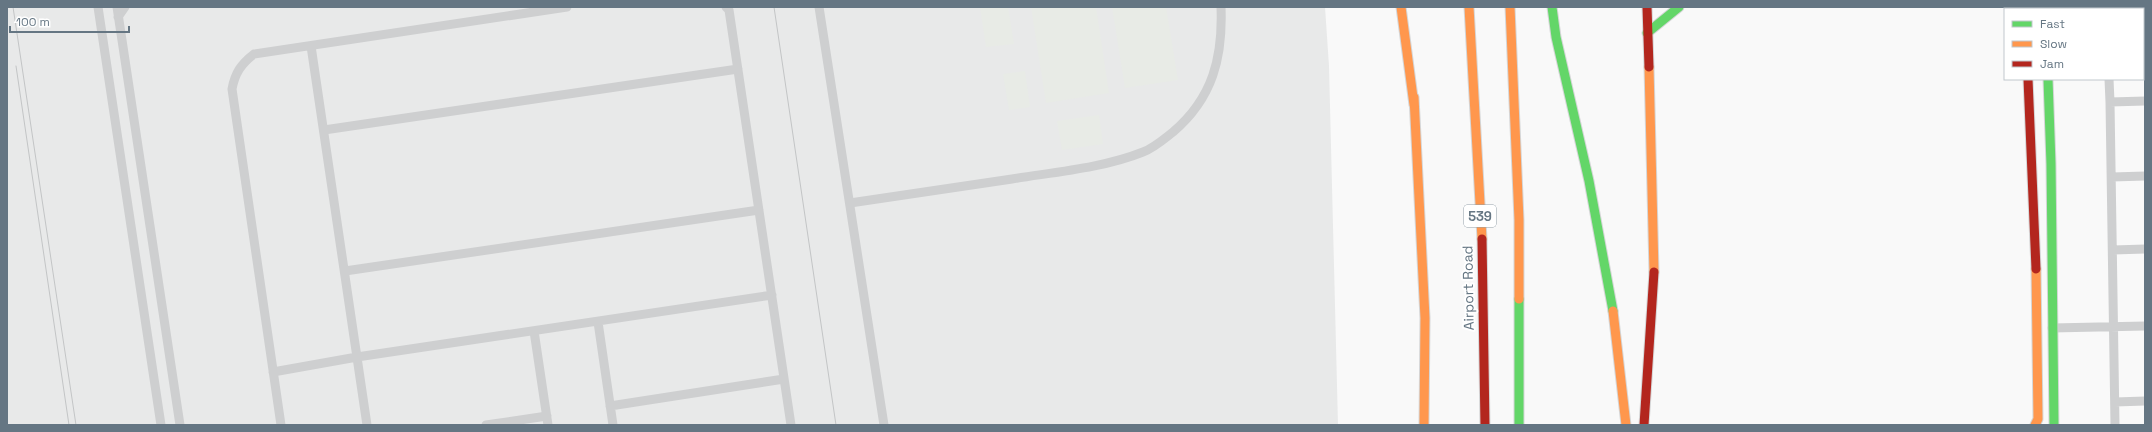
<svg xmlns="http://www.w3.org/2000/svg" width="2152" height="432" font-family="'Space Grotesk',sans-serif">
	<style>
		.built { fill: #e8e9e9 }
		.green { fill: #e8ebe6 }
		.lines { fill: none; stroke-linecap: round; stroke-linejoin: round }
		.fast-casing { stroke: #d5d6d7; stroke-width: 11 }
		.slow-casing { stroke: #d5d6d7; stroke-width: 11 }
		.jam-casing { stroke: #d5d6d7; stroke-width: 11 }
		.street { stroke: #cecfd0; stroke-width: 9 }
		.fast { stroke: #63d668; stroke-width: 9 }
		.slow { stroke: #ff974d; stroke-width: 9 }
		.jam { stroke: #b3261e; stroke-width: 9 }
		.tram { stroke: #c3c5c6; stroke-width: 1 }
		.labels { text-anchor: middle; stroke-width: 4; stroke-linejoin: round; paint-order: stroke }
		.shield { fill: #fff; stroke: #939fa8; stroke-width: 1 }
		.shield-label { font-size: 13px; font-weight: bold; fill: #657683 }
		.street-label { font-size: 14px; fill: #657683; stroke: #fff }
	</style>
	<rect width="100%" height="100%" fill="#f9f9f9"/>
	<path class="built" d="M7 7H1325L1329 66 1338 425H7Z"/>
	<path class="green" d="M980 7H1008L1014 44 986 47Z
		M1031 7H1096L1109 93 1046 103Z
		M1112 7H1166L1178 80 1125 88Z
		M1025 71 1030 107 1009 110 1003 74Z
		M1099 115 1103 144 1062 150 1057 121Z"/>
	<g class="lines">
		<g class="fast-casing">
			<path id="fast" d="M1552 7 1556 37 1589 181 1613 311
				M1647 33 1679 7
				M2048 79 2051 164 2054 425
				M1519 299V425"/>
		</g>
		<g class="slow-casing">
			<path id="slow" d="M1401 7 1414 105
				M1469 7 1482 239
				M1510 7 1519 220V299
				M2024 7V9
				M2044 7V9
				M1649 67 1654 272
				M1414 97 1425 318 1424 425
				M1613 311 1626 425
				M2035 425 2038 419 2036 269"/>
		</g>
		<g class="jam-casing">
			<path id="jam" d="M1647 7 1649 67
				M2028 79 2036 269
				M1482 239 1485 425
				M1644 425 1654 272"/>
		</g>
		<path class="street" d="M98 7 161 425
			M117 7 180 425
			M726 7 729 10 791 425
			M819 7 884 425
			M118 17 125 7
			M311 46 367 425
			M2109 79 2110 102
			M324 130 738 69
			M2112 177 2145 176
			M850 203C904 195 958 187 1012 179 1055 172 1103 168 1143 152 1154 148 1164 139 1173 132 1213 98 1223 57 1221 7
			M2113 250 2145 249
			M345 271 759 210
			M598 322 613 425
			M2052 328 2145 326
			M534 331 548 425
			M273 372 357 357 772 295
			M2115 402 2145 401
			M610 406 784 379
			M281 425 232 89C235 73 241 64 254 54L567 7
			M486 425 547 416
			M2115 425 2110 102 2145 101"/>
		<use href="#fast" class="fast"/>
		<use href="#slow" class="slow"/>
		<use href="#jam" class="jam"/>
		<path class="tram" d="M13 7 76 425
			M774 7 836 425
			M16 66 69 425"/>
	</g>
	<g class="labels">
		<rect class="shield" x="1464" y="205" width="32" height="22" rx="3"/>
		<g class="shield-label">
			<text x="1480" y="221">539</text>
		</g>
		<g class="street-label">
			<text transform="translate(1468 288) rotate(-91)" y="5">Airport Road</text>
		</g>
	</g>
	<rect width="2152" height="432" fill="none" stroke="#657683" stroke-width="16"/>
	<rect x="2004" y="8" width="140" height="72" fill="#ffffff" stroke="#c1c8cd"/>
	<rect x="2012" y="21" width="20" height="6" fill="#63d668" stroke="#c1c8cd"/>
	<text x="2040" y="28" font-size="12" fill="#657683">Fast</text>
	<rect x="2012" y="41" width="20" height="6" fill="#ff974d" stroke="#c1c8cd"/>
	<text x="2040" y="48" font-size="12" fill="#657683">Slow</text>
	<rect x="2012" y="61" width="20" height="6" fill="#b3261e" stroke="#c1c8cd"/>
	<text x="2040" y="68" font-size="12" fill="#657683">Jam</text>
	<path d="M10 26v6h119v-6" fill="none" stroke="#657683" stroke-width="2"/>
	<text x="16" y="26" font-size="12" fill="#657683" stroke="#ffffff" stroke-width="3" paint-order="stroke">100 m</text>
</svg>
